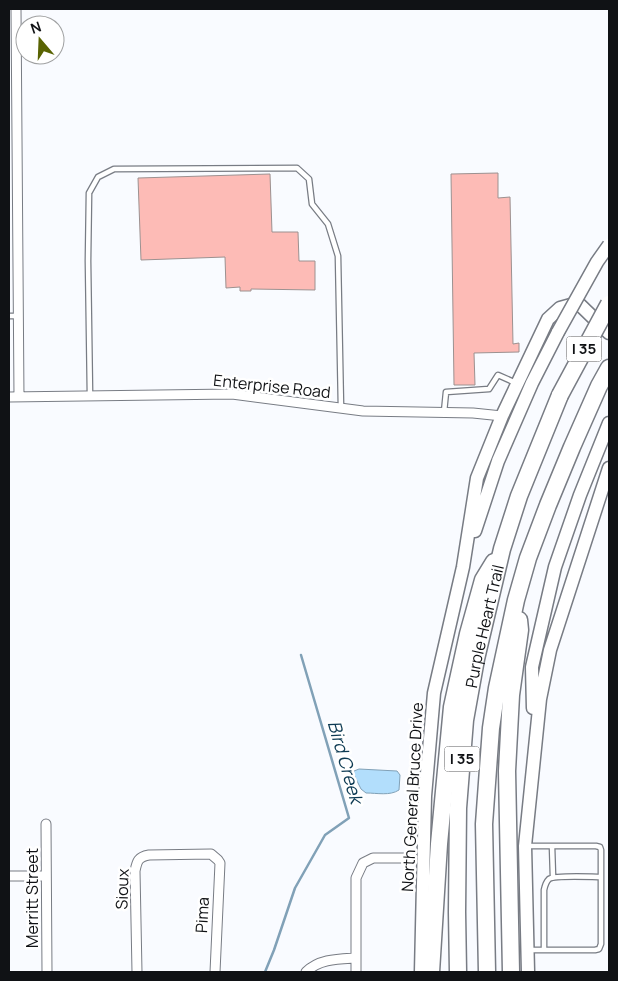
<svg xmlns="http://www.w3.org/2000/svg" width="618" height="981" font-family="Manrope,sans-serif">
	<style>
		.water { fill: #b2defc; stroke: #81a1b7 }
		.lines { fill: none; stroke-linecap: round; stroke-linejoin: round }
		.stream { stroke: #81a1b7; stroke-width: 2.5 }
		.building { fill: #fdbbb6; stroke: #9c9190 }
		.lane-casing { stroke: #787c84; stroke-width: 7 }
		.street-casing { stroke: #787c84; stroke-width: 11 }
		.secondary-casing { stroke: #787c84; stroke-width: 15 }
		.highway-casing { stroke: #787c84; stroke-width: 19 }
		.lane { stroke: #fff; stroke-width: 4.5 }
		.street { stroke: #fff; stroke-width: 9 }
		.secondary { stroke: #fff; stroke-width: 12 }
		.highway { stroke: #fff; stroke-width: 16 }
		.secondary-bridge-casing { stroke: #787c84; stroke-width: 15; stroke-linecap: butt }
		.highway-bridge-casing { stroke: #787c84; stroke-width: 19; stroke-linecap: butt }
		.secondary-bridge { stroke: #fff; stroke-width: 12 }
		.highway-bridge { stroke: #fff; stroke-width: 16 }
		.labels { text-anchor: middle; stroke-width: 5; stroke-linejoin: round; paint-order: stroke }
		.shield { fill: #fff; stroke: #58595b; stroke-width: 1 }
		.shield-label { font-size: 15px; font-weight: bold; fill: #101215 }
		.street-label { font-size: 16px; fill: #101215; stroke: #fff }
		.water-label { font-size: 18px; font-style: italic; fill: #0d3a53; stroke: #fff }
	</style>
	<rect width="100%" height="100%" fill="#f9fbff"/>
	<path class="water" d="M359 769 397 771 400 775 399 790C390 796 377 793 366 793L361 789 353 773 354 771Z"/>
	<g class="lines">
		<path class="stream" d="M265 972 274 950 295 888 325 835 349 818 301 655"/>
	</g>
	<path class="building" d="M498 173V198L510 197 513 344 519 343V352L474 353 475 385H454L451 174Z
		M270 174 272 232H298L299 261H315V290L251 289V291H240V287L226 288 225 257 141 260 138 178Z"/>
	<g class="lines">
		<g class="lane-casing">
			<path id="lane" d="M9 316H18
				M90 396 88 261 89 193 98 177 114 169 297 168 309 179 312 204 328 224 338 256 341 408
				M444 412 446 392 489 389 498 375 516 383
				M527 846H596L600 847 601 850V944L599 949 595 950H528
				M552 846 553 877
				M544 950V890C545 885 546 882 549 879 555 875 591 877 601 877"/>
		</g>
		<g class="street-casing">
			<path id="street" d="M16 9 19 397
				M9 397 232 394 363 411 473 413 502 416
				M46 824 47 972
				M9 876H46
				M137 972 135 871C137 861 138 857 149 855L211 854 218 860 220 863 215 972
				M306 972C319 959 338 959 355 958
				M356 972V878L363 863 373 858H405"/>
		</g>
		<g class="secondary-casing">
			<path id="secondary" d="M475 531 498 461 532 383 558 332
				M533 708 532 667 555 567 580 495 609 423
				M421 972 425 796 434 693 463 567 477 478 502 416 548 319 560 308 578 303 609 333
				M528 972 525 846 540 699 550 650 609 468"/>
		</g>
		<g class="highway-casing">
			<g id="highway">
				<path d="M431 972 439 844 452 707 468 634 483 580 494 562"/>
				<path id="s1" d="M458 972 457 912 458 808 465 720 476 659 502 549 519 496 560 395"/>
				<path d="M487 972 484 824 491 728 497 688 516 600 528 558 548 505 572 447 599 386 609 368"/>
				<path d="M511 972 507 771 511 695 520 630 519 620"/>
			</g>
		</g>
		<use href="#lane" class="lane"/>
		<use href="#street" class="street"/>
		<use href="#secondary" class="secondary"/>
		<use href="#highway" class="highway"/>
		<g class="secondary-bridge-casing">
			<path id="secondary-bridge" d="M558 332 597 262 609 245"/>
		</g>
		<g class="highway-bridge-casing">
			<path id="highway-bridge" d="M560 395 609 304"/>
		</g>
		<use href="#secondary-bridge" class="secondary-bridge"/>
		<use href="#highway-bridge" class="highway-bridge"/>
	</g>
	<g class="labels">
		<g class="shield">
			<rect x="566.5" y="336.5" width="35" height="25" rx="4"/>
			<rect x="444.5" y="746.5" width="35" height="25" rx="4"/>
		</g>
		<g class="shield-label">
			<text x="584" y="354">I 35</text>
			<text x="462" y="764">I 35</text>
		</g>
		<g class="street-label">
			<text transform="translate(272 386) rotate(6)" y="6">Enterprise Road</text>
			<text dy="6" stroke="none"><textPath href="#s1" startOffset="348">Purple Heart Trail</textPath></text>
			<text transform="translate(412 797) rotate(-87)" y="6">North General Bruce Drive</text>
			<text transform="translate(122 889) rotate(-88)" y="6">Sioux</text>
			<text transform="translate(32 898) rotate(-90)" y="6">Merritt Street</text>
			<text transform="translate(202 915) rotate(-87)" y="6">Pima</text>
		</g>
		<g class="water-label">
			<text transform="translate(345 762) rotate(74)" y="6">Bird Creek</text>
		</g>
	</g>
	<rect width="618" height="981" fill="none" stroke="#101215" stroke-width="20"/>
	<g transform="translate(40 40) rotate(341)"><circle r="24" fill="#ffffff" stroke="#9fa0a1"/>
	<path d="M0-4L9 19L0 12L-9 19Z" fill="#596302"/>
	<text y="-8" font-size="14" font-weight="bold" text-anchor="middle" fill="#101215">N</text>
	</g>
</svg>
